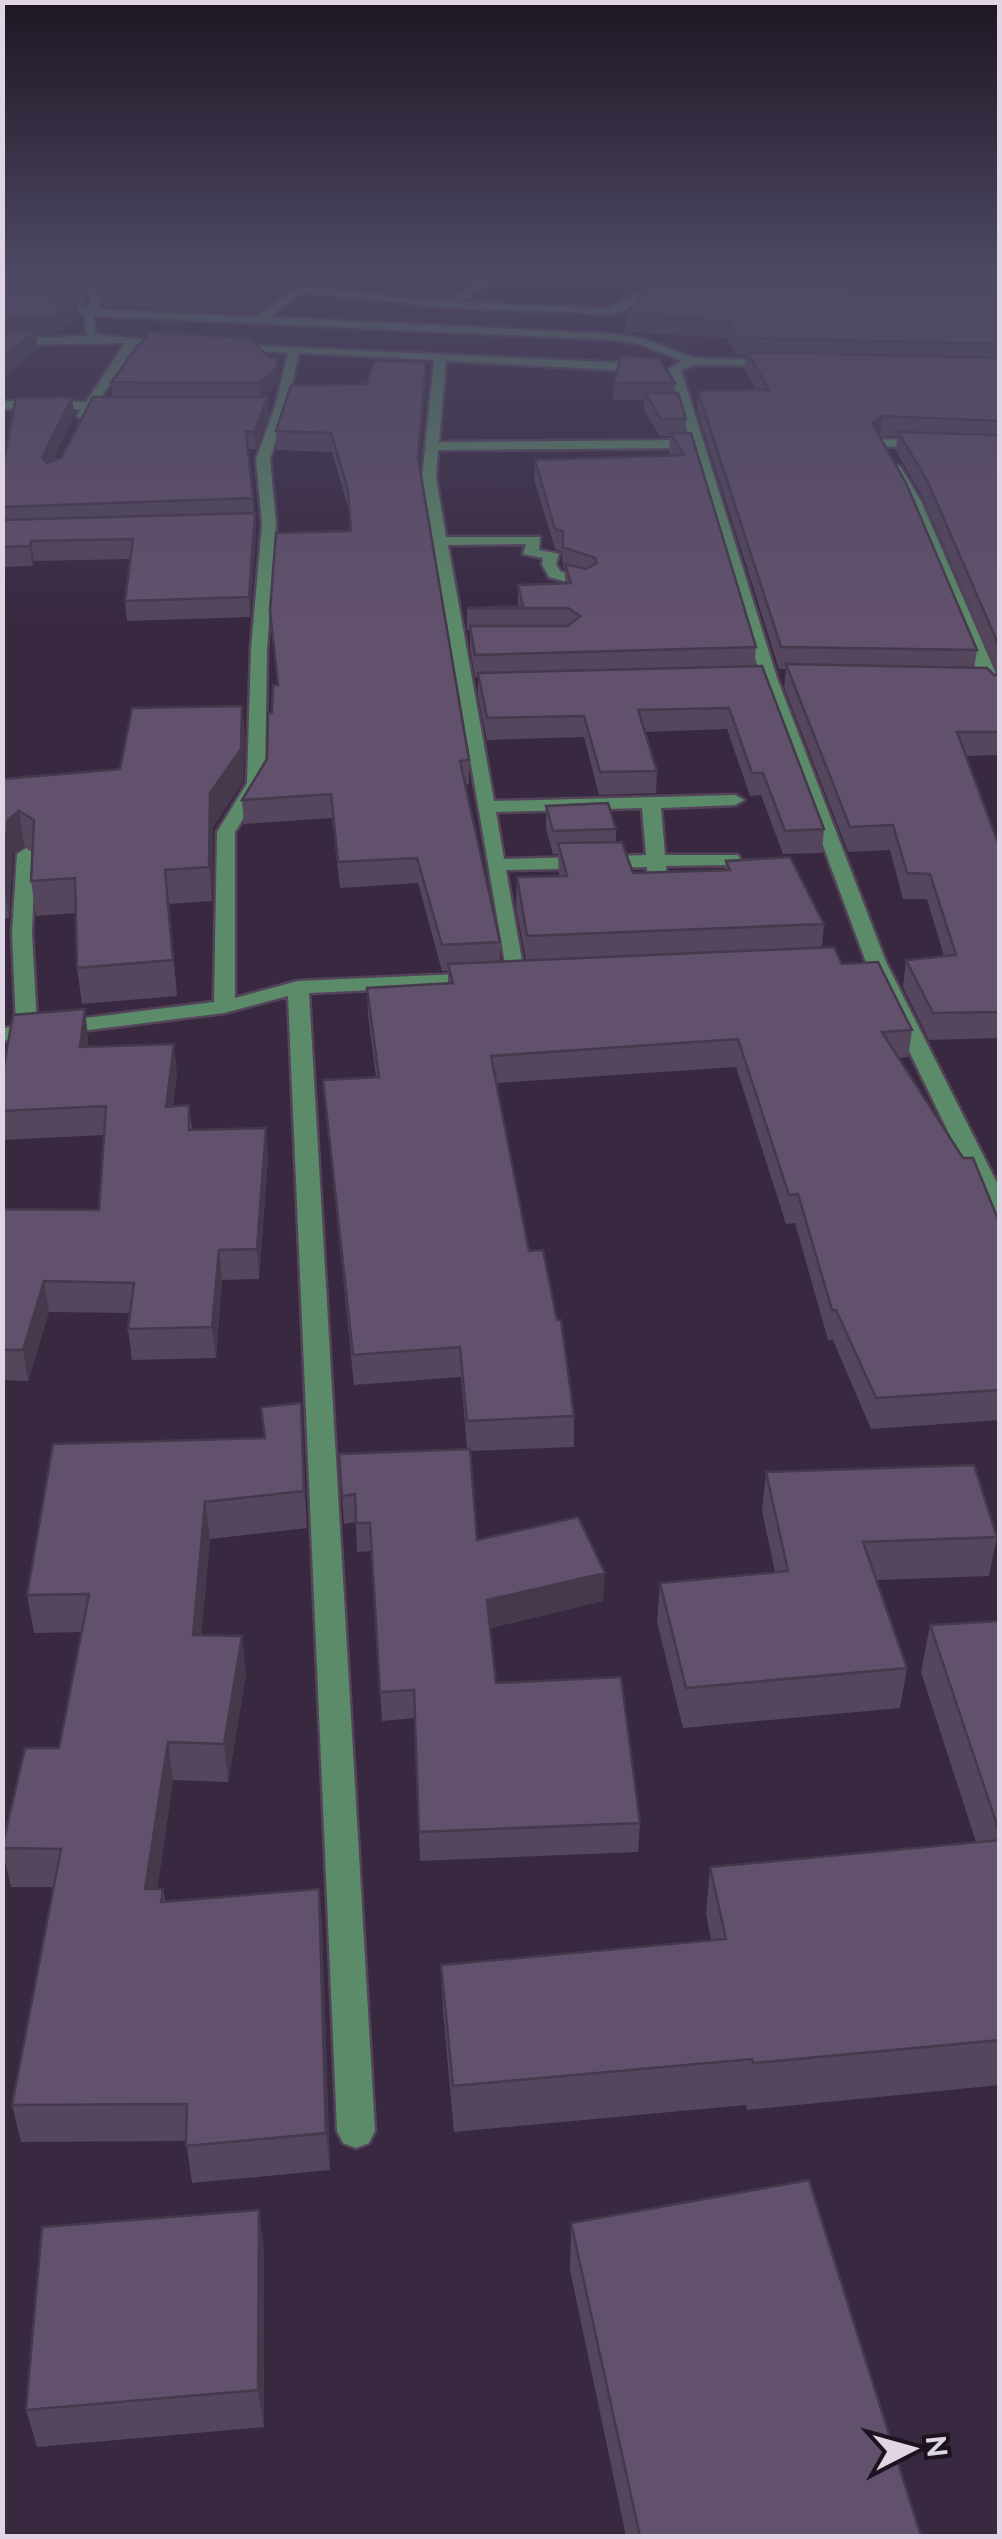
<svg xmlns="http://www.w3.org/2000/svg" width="1002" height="2539" font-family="Raleway,sans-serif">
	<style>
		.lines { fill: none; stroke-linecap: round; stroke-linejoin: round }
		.minor-casing { stroke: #53445a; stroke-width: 5 }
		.minor { fill: #5c8b69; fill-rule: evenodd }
		.wall { fill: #54465d }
		.shaded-wall { fill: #45394c }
		.building { fill: #62516c; stroke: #45394c; stroke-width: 2.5 }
	</style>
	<rect width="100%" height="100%" fill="#382840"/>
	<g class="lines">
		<g class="minor-casing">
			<path id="minor" d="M76 274H86L88 285 100 293 98 309 257 317 299 286 445 302 494 274H507L458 302 609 308 649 288 653 293 626 310 609 314 445 308 301 292 270 317 614 334 645 339 694 358 784 361 780 366 694 365 681 370 777 678 886 962 1000 1189V1221L988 1214 866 962 761 678 693 448 438 450 436 477 446 537H540L539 550 559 554 556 564 560 571 593 583 586 587 549 577 542 564 543 558 523 554 526 544 448 545 494 801 735 795 744 800 735 805 661 808 665 855H738L755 881 752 885H738L725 865 666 866 667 877 657 883 647 877V867L506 870 525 977 515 983 508 981 422 477 434 360 299 353 287 407 270 459 276 524 267 649 265 783 235 832V998L298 981 483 973 493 979 483 985 309 993 375 2131 369 2143 356 2148 343 2143 337 2131 288 996 224 1013 2 1041V1028L16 1027 12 933 17 854 26 848 35 854 32 933 37 1024 214 1002 217 832 247 783 251 649 262 524 256 459 275 407 288 353 225 349 221 344 650 364 656 368 650 372 446 361 439 442 690 440 669 369 682 361 639 344 614 340 94 316 95 332 100 335 182 343 176 346 136 344 98 402H121L125 409H93L83 420 77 416 81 409H2V401L86 402 125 343 2 345V339L87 336 84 314 69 308 74 305 87 308 91 304 90 294 78 286ZM642 808 646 855 504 859 496 812Z
				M880 439 1000 443V451L875 446V440Z
				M890 466H900L921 501 1000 683V699L981 681Z"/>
		</g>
		<use href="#minor" class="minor"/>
	</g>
	<path class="wall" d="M2 274 85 280 86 296 85 304 77 303 79 317 54 333 36 334 38 348 2 379Z
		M88 274H302L289 289 256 313 102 305 100 289 91 283Z
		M400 274H487L444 298 400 293Z
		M508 274H548L538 280 509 277Z
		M1000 274V674L998 673 924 500 896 451 897 436H879L977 650 974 668 994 675H1000V755L966 756 1000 848V1038L929 1040 903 987 906 960 944 956 927 899H903L890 850 848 852 784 687 786 669H779L697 410 698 391 757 390 745 370 746 355H737L727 338 625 332 626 315 656 280Z
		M278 357 279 373 276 384 263 397H268L269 415 256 449H248L256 532 250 617 127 621 125 601 130 559 34 561 32 566 2 567V471L72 397 74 414 52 462 61 458 113 397 111 382Z
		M426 380 419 466 469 760V784L465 785 500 942V961L526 960 516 907 517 877 559 876 558 854H553L546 829V806L616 829V842L633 873 725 870 726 861 824 924 822 947 842 964 912 1030 908 1057 899 1058 1000 1224V1420L871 1429 833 1340H828L795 1223 786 1224 736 1067 497 1083 529 1251 574 1416V1447L470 1451 477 1540 603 1601 490 1628 496 1683 640 1823 638 1852 420 1861 415 1718 382 1721 371 1551 357 1552 356 1522 344 1524 339 1454 467 1449 461 1377 354 1385 323 1080 376 1077 368 1015 367 988 448 983V971H442L418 883 340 888 332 818 244 824 242 800 267 759 277 685 350 531 349 510 332 452 277 450 276 431 367 384Z
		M614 383H675L674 393 686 419 685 433 756 647 754 666 824 829 822 853 783 854 761 795 750 796 727 729 645 732 657 771 656 793 599 795 584 737 487 740 478 695V677H475L470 649V630H467V608L518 606V585L565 583V569L563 568 562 552 555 549 534 479 535 460 671 456 669 452 670 436H660L644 410V400H613Z
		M242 706 245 737 243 782 213 827 212 901 169 904 177 996 82 1004 77 968 76 913 36 916 31 881 33 850 24 845 13 854 9 918 2 919V779L120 769Z
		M88 1037 87 1047 177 1073 173 1106 189 1105 192 1129 268 1157 259 1279 222 1280 216 1358 132 1360 128 1329 130 1313 49 1312 28 1381 2 1380V1209L99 1210 104 1135 2 1140V1077Z
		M261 1407 303 1439 307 1528 210 1539 201 1636H242L246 1674 228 1782 173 1780 157 1889H163L165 1901 319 1889 322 1926 330 2170 192 2183 186 2141 21 2142 12 2105 54 1887H11L2 1848 59 1748 82 1632 34 1633 27 1595 264 1438Z
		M766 1472 997 1537 989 1576 877 1580 907 1668 900 1708 683 1728 657 1622 660 1583 775 1572 762 1511Z
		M1000 1621V2085L747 2110 746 2105 454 2132 443 2012 441 1965 711 1940 706 1914 710 1867 976 1842 921 1672 930 1625Z
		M571 2223 921 2536H626L570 2270Z
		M264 2249V2427L37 2447 26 2410Z"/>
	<path class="shaded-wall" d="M286 274H302L289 289 256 313 255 297Z
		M454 274H487L444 298V279Z
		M914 276 913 292 846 304 848 287 851 283Z
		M85 280 86 296 85 304 83 288Z
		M77 300 79 317 54 333 36 334 38 348 2 379V319Z
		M278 357 279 373 276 384 261 399 260 383Z
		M426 362V380L418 478V458Z
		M72 397 74 414 45 476 42 458Z
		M268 397 269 415 256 449 254 432Z
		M882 416 880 435 870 442 872 423Z
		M255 513 256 532 250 617 249 597Z
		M31 541 34 561 32 566 30 546Z
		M242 706 245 737 243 782 213 827 212 901 209 867 210 793Z
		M19 811 24 845 13 854 9 918 4 883 8 820Z
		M85 1009 88 1037 84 1075 80 1047Z
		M174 1044 177 1073 169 1136 166 1107Z
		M266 1128 268 1157 259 1279 257 1249Z
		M219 1250 222 1280 216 1358 212 1327Z
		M44 1281 49 1312 28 1381 23 1350Z
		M301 1403 303 1439 307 1528 304 1491Z
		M205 1502 210 1539 198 1673 193 1635Z
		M605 1573 603 1601 487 1628V1600Z
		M242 1636 246 1674 228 1782 224 1744Z
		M168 1742 173 1780 152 1926 145 1889Z
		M319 1889 322 1926 330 2170 326 2133Z
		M259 2210 264 2249V2427L258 2390Z"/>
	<path class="building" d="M2 274H76L85 280 83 288 2 278Z
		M100 274H286L255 297 100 289Z
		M400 274H454L444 279Z
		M657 274H1000V277L914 276 851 283 848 287 857 293 1000 289V344L738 338 728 321 626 315 647 285 656 280Z
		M2 290 77 300 52 316 2 319Z
		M35 331 2 359V332Z
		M150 332 248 338 270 358 278 357 276 368 260 383 111 382Z
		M747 352 1000 358V421L882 416 872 423 906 483 977 650 781 647 698 391 769 390Z
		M621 356 659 358 675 383H614Z
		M374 361 426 362 418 458 469 760 460 761 500 942 442 945 417 858 338 862 331 794 242 800 267 759 268 713H272L273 685H278L270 611 276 533 351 531 348 490 331 433 276 431 291 385 367 384Z
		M645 393H678L686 419H661Z
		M72 397 42 458 47 463 61 458 93 397H268L254 432 246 431 253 498 2 507V471L16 398Z
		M898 432 1000 435V648L927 480Z
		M670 433H691L756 647 475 655 470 626H568L580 616 568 608H467L523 606 518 585 571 583 565 564 586 569 597 563 595 558 563 547V531L555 529 535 460 684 455Z
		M255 513 249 597 125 601 133 539 31 541 30 546 2 547V520Z
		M786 664 987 668 994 675H1000V732H957L1000 848V1012L933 1013 906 960 956 955 930 874 907 873 893 825 850 827Z
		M762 666 824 829 785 831 763 773H752L729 708 638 710 657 771 600 772 584 716 487 718 478 673Z
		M242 706 241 749 210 793 209 867 165 870 173 960 77 968 75 878 31 881 34 820 19 811 8 820 2 883V779L120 769 132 708Z
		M608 803 616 829 553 831 546 806Z
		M622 842 633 873 730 870 726 861 790 857 824 924 527 936 517 877 567 876 558 843Z
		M834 947 842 964 878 962 912 1030 882 1032 963 1158H973L1000 1224V1390L876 1398 836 1310H832L798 1194 789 1195 738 1039 491 1056 529 1251 543 1250 557 1320H561L574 1416 467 1421 460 1347 353 1355 323 1080 379 1077 367 988 453 983 448 964Z
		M85 1009 80 1047 174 1044 166 1107 189 1105V1130L266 1128 257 1249 219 1250 212 1327 128 1329 134 1283 44 1281 23 1350H2V1209L99 1210 106 1106 2 1111V1077L13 1015Z
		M301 1403 304 1491 205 1502 193 1635 242 1636 224 1744 168 1742 145 1889H163L161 1902 319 1889 326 2133 186 2146 187 2104 12 2105 61 1849 2 1848 25 1748H59L89 1594 27 1595 53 1444 265 1438 261 1407Z
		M470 1449 477 1540 578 1517 605 1573 487 1600 496 1683 621 1677 640 1823 419 1832 414 1690 380 1692 370 1523H356L355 1494 342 1496 339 1454Z
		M974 1465 997 1537 863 1542 907 1668 686 1688 660 1583 788 1571 766 1472Z
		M1000 1621V1834L930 1625Z
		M1000 1840V2040L753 2063 752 2059 453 2086 441 1965 726 1939 710 1867Z
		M809 2180 921 2536H640L571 2223Z
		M259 2210 258 2390 26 2410 42 2227Z"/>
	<linearGradient id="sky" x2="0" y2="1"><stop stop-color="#1f1623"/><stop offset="0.43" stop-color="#4d4864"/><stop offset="1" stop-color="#4d4864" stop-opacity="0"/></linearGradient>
	<rect width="1002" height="630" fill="url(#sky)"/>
	<rect width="1002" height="2539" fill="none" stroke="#dfd5e5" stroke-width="10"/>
	<g transform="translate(912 2449) rotate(84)" stroke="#1b141f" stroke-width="8" paint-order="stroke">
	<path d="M0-8L18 38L0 25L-18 38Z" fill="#dfd5e5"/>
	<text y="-15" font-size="28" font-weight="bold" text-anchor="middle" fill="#dfd5e5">N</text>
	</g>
</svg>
